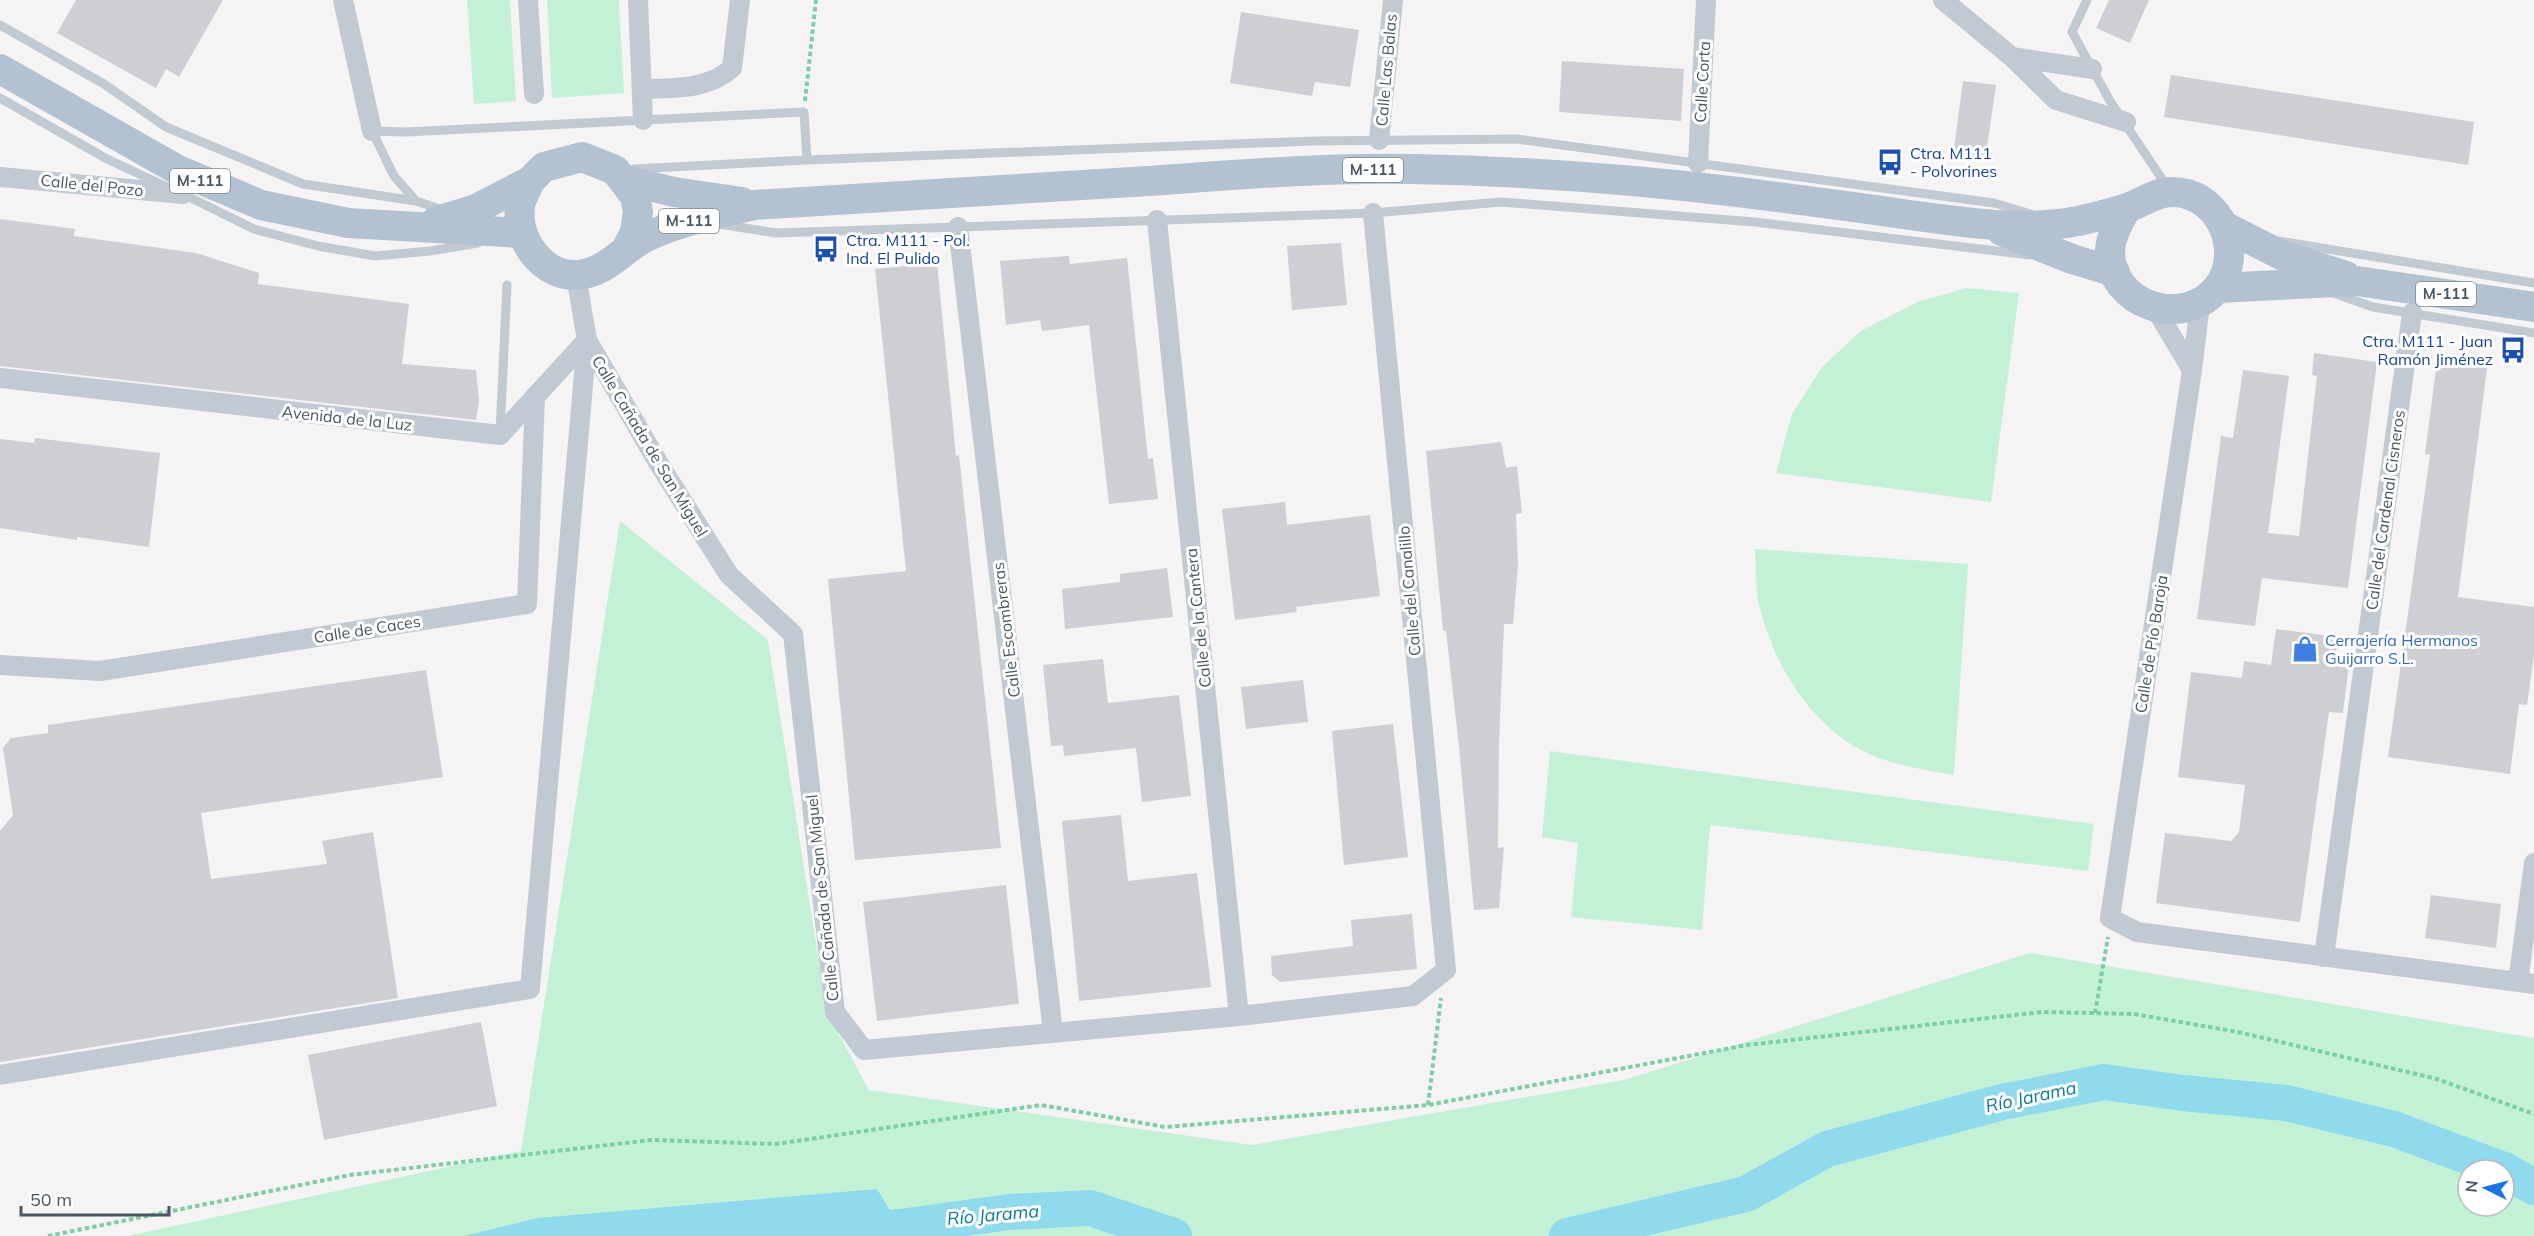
<svg xmlns="http://www.w3.org/2000/svg" width="2534" height="1236" font-family="Mulish,sans-serif">
	<style>
		.green { fill: #c3f1d5; fill-rule: evenodd }
		.water { fill: #90daee }
		.lines { fill: none; stroke-linecap: round; stroke-linejoin: round }
		.river { stroke: #90daee; stroke-width: 36 }
		.building { fill: #cdcfd5 }
		.path { stroke: #7ad0a6; stroke-width: 4; stroke-dasharray: 4.5 3; stroke-linecap: butt }
		.lane { stroke: #c1cad2; stroke-width: 9 }
		.street { stroke: #c1cad2; stroke-width: 20 }
		.primary { stroke: #b3c2d1; stroke-width: 30 }
		.labels { text-anchor: middle; stroke-width: 6; stroke-linejoin: round; paint-order: stroke }
		.shield { fill: #fff; stroke: #808990; stroke-width: 1.5 }
		.shield-label { font-size: 15px; font-weight: bold; fill: #4a5661 }
		.street-label { font-size: 16px; fill: #4a5661; stroke: #fff }
		.transit-label { font-size: 16px; fill: #164399; stroke: #fff; text-anchor: start }
		.shop-label { font-size: 16px; fill: #366cbe; stroke: #fff; text-anchor: start }
		.water-label { font-size: 18px; font-style: italic; fill: #0c7c9b; stroke: #fff }
	</style>
	<rect width="100%" height="100%" fill="#f5f3f3"/>
	<path class="green" d="M467 0H510L516 101 474 104Z
		M547 0H619L624 93 552 98Z
		M1966 288 2019 293 1991 502 1776 473 1792 414 1822 367 1861 331 1918 302Z
		M620 521 768 640 827 1013 869 1090 1252 1145 1624 1080 2030 953 2534 1038V1236H128L521 1151ZM2468 1170H2504V1206H2468Z
		M1755 549 1968 564 1954 775C1921 769 1883 764 1854 746 1805 716 1774 662 1760 609 1755 590 1756 568 1755 549Z
		M1550 751 2094 824 2088 871 1710 825 1702 930 1571 917 1578 843 1542 837Z"/>
	<path class="water" d="M877 1189 900 1227 899 1236H464L538 1218Z"/>
	<g class="lines">
		<path class="river" d="M2504 1170 2534 1187
			M808 1236 900 1227 1009 1212 1090 1208 1174 1236
			M1567 1236 1746 1194 1827 1149 2002 1102 2104 1082 2183 1093 2286 1103 2394 1129 2504 1170"/>
	</g>
	<path class="building" d="M76 0H223L179 77 166 69 156 88 57 33Z
		M2109 0H2149L2130 43 2096 28Z
		M1241 12 1359 30 1350 87 1315 82 1312 96 1230 83Z
		M1562 61 1684 69 1681 121 1559 112Z
		M2171 75 2474 122 2468 165 2164 117Z
		M1963 81 1996 85 1985 161 1953 156Z
		M0 219 75 229 74 236 196 253 259 273 258 284 409 304 402 364 476 370 479 401 476 420 0 366Z
		M1341 243 1347 305 1292 310 1287 246Z
		M1069 256 1070 264 1127 258 1148 459 1153 458 1158 499 1109 504 1089 325 1042 331 1040 320 1006 325 1000 261Z
		M937 263 956 456 959 455 1001 848 855 860 828 579 906 571 875 269Z
		M2314 353 2377 362 2348 588 2262 578 2255 626 2197 619 2221 436 2233 438 2243 370 2289 376 2268 533 2299 536 2317 376 2312 375Z
		M2437 361 2487 368 2458 597 2534 607V655L2527 705 2519 704 2510 774 2388 757 2430 455 2425 454Z
		M35 438 160 453 149 547 77 537V540L0 528V439L34 443Z
		M1501 442 1506 468 1517 466 1522 513 1516 514 1518 566 1513 624H1504L1499 742 1498 848 1504 847 1499 908 1474 910 1459 747 1446 631H1443L1426 451Z
		M1285 502 1287 525 1370 515 1380 596 1296 607 1297 612 1235 620 1222 509Z
		M1167 568 1173 617 1065 629 1062 589 1120 582V574Z
		M2276 629 2338 637 2335 662 2349 664 2343 713 2329 712 2300 922 2156 903 2165 833 2231 841 2239 832 2245 785 2178 777 2191 672 2242 678 2244 661 2271 665Z
		M1103 659 1108 703 1179 695 1191 796 1142 802 1136 748 1064 756 1063 745 1051 746 1043 665Z
		M426 670 443 777 201 813 211 879 327 864 322 841 373 832 398 998 0 1062V831L13 815 3 748 11 738 48 733V725Z
		M1303 680 1308 722 1246 729 1241 687Z
		M1393 724 1408 857 1344 865 1332 731Z
		M1121 815 1128 881 1197 873 1211 987 1079 1001 1062 821Z
		M1006 885 1019 1004 877 1021 863 902Z
		M2431 895 2501 904 2496 948 2425 938Z
		M1412 914 1417 969 1280 982 1272 975 1271 956 1353 946 1351 920Z
		M481 1022 497 1106 324 1140 308 1055Z"/>
	<g class="lines">
		<path class="path" d="M805 101 816 0
			M2095 1013 2108 937
			M1428 1105 1441 998
			M48 1236 350 1175 651 1140 776 1144 1041 1105 1165 1127 1428 1105 1747 1045 2042 1012 2134 1014 2238 1032 2437 1079 2534 1114"/>
		<path class="lane" d="M2087 0 2072 32 2110 101 2168 188
			M0 25 104 84 166 127 303 184 416 201 443 210
			M0 98 107 159 167 187
			M633 169 807 160 1314 141 1517 139 1994 203 2031 214
			M183 194 254 229 318 246 375 256 430 251 478 243
			M416 201 394 176 372 131 406 132 804 112 807 160
			M719 224 776 233 1373 213 1501 202 1755 222 2030 255
			M2279 241 2534 283
			M2333 293 2373 307 2534 333
			M500 433 507 285"/>
		<path class="street" d="M343 0 372 131
			M528 0 534 94
			M638 0 643 120
			M1943 0 2012 57 2056 100 2126 122
			M2012 57 2092 69
			M642 89C673 88 708 90 732 68L740 0
			M1379 140 1393 0
			M1698 163 1706 0
			M0 177 183 194
			M1157 220 1239 1016
			M958 227 1053 1032
			M2200 304 2192 370 2110 918 2137 932 2534 984
			M2155 308 2192 370
			M0 378 500 435 587 340 576 275
			M0 665 100 671 527 604 535 396
			M2324 957 2412 313
			M2518 982 2534 863
			M0 1075 530 989 587 340 659 464 729 575 793 634 835 1012 864 1050 1239 1016 1413 996 1446 970 1373 213"/>
		<path class="primary" d="M0 69 178 170 261 205 348 223 522 233
			M625 180 674 192 742 202
			M530 181C527 189 521 198 520 206 515 239 543 277 577 275 607 273 623 248 648 236 682 221 718 213 754 205 880 197 1006 190 1132 182 1225 176 1319 167 1413 169 1521 171 1630 179 1738 192 1793 199 1848 206 1903 214 1962 222 2019 232 2078 221 2092 218 2107 214 2121 210 2145 203 2160 186 2187 194 2225 205 2242 255 2218 287 2185 330 2109 306 2110 250 2111 235 2119 222 2126 209
			M436 221 476 209 530 181 544 167 582 157 615 170 635 196 638 212 635 232 627 248
			M2224 226 2283 256 2346 276
			M2002 231 2072 259 2115 272
			M2218 288 2357 281 2534 307"/>
	</g>
	<defs>
		<g id="bus-bare" transform="scale(2.07)"><path d="M-5-6H5V4H4V6H2V4H-2V6H-4V4H-5ZM-3.5-4V0h7V-4ZM-3.5 1.2v1.5H-2V1.2ZM2 1.2v1.5H3.5V1.2Z" fill="#1a4fb4" stroke="#fff" stroke-width="2.5" paint-order="stroke"/></g>
		<g id="shop-bare" transform="scale(2.07)"><path d="M-5-2.5h2.3a2.7 3.5 0 0 1 5.4 0H5L5.5 6h-11ZM-1.5-2.5h3a1.5 2.3 0 0 0-3 0Z" fill="#3f7fe0" stroke="#fff" stroke-width="2.5" paint-order="stroke"/></g>
	</defs>
	<g fill-rule="evenodd">
		<use href="#bus-bare" x="1890" y="162"/>
		<use href="#bus-bare" x="826" y="249"/>
		<use href="#bus-bare" x="2513" y="350"/>
		<use href="#shop-bare" x="2305" y="649"/>
	</g>
	<g class="labels">
		<g class="shield">
			<rect x="1343" y="158" width="60" height="24" rx="4.5"/>
			<rect x="170" y="169" width="60" height="24" rx="4.5"/>
			<rect x="659" y="209" width="60" height="24" rx="4.5"/>
			<rect x="2416" y="282" width="60" height="24" rx="4.5"/>
		</g>
		<g class="shield-label">
			<text x="1373" y="175">M-111</text>
			<text x="200" y="186">M-111</text>
			<text x="689" y="226">M-111</text>
			<text x="2446" y="299">M-111</text>
		</g>
		<g class="street-label">
			<text transform="translate(1386 70) rotate(-85)" y="6">Calle Las Balas</text>
			<text transform="translate(1702 82) rotate(-87)" y="6">Calle Corta</text>
			<text transform="translate(92 185) rotate(6)" y="6">Calle del Pozo</text>
			<text transform="translate(347 418) rotate(6)" y="6">Avenida de la Luz</text>
			<text transform="translate(650 446) rotate(59)" y="6">Calle Cañada de San Miguel</text>
			<text transform="translate(2385 510) rotate(-82)" y="6">Calle del Cardenal Cisneros</text>
			<text transform="translate(1409 591) rotate(-95)" y="6">Calle del Canalillo</text>
			<text transform="translate(1198 618) rotate(-96)" y="6">Calle de la Cantera</text>
			<text transform="translate(367 629) rotate(-9)" y="6">Calle de Caces</text>
			<text transform="translate(1006 630) rotate(-97)" y="6">Calle Escombreras</text>
			<text transform="translate(2151 644) rotate(-81)" y="6">Calle de Pío Baroja</text>
			<text transform="translate(822 898) rotate(-96)" y="6">Calle Cañada de San Miguel</text>
		</g>
		<g class="transit-label">
			<text x="1910" y="159">Ctra. M111<tspan x="1910" dy="18">- Polvorines</tspan></text>
			<text x="846" y="246">Ctra. M111 - Pol.<tspan x="846" dy="18">Ind. El Pulido</tspan></text>
			<text x="2493" y="347" text-anchor="end">Ctra. M111 - Juan<tspan x="2493" dy="18">Ramón Jiménez</tspan></text>
		</g>
		<g class="shop-label">
			<text x="2325" y="646">Cerrajería Hermanos<tspan x="2325" dy="18">Guijarro S.L.</tspan></text>
		</g>
		<g class="water-label">
			<text transform="translate(2031 1097) rotate(-12)" y="6">Río Jarama</text>
			<text transform="translate(993 1215) rotate(-5)" y="6">Río Jarama</text>
		</g>
	</g>
	<g transform="translate(2486 1188) rotate(276)"><circle r="28" fill="#ffffff" stroke="#b7bbc0" stroke-width="1.5"/>
	<path d="M0-4.5L10 22L0 15L-10 22Z" fill="#1a73e8"/>
	<text y="-9" font-size="16" font-weight="bold" text-anchor="middle" fill="#4a5661">N</text>
	</g>
	<path d="M21 1206v9h148v-9" fill="none" stroke="#4a5661" stroke-width="3"/>
	<text x="30" y="1206" font-size="18" fill="#4a5661" stroke="#ffffff" stroke-width="4.5" paint-order="stroke">50 m</text>
</svg>
